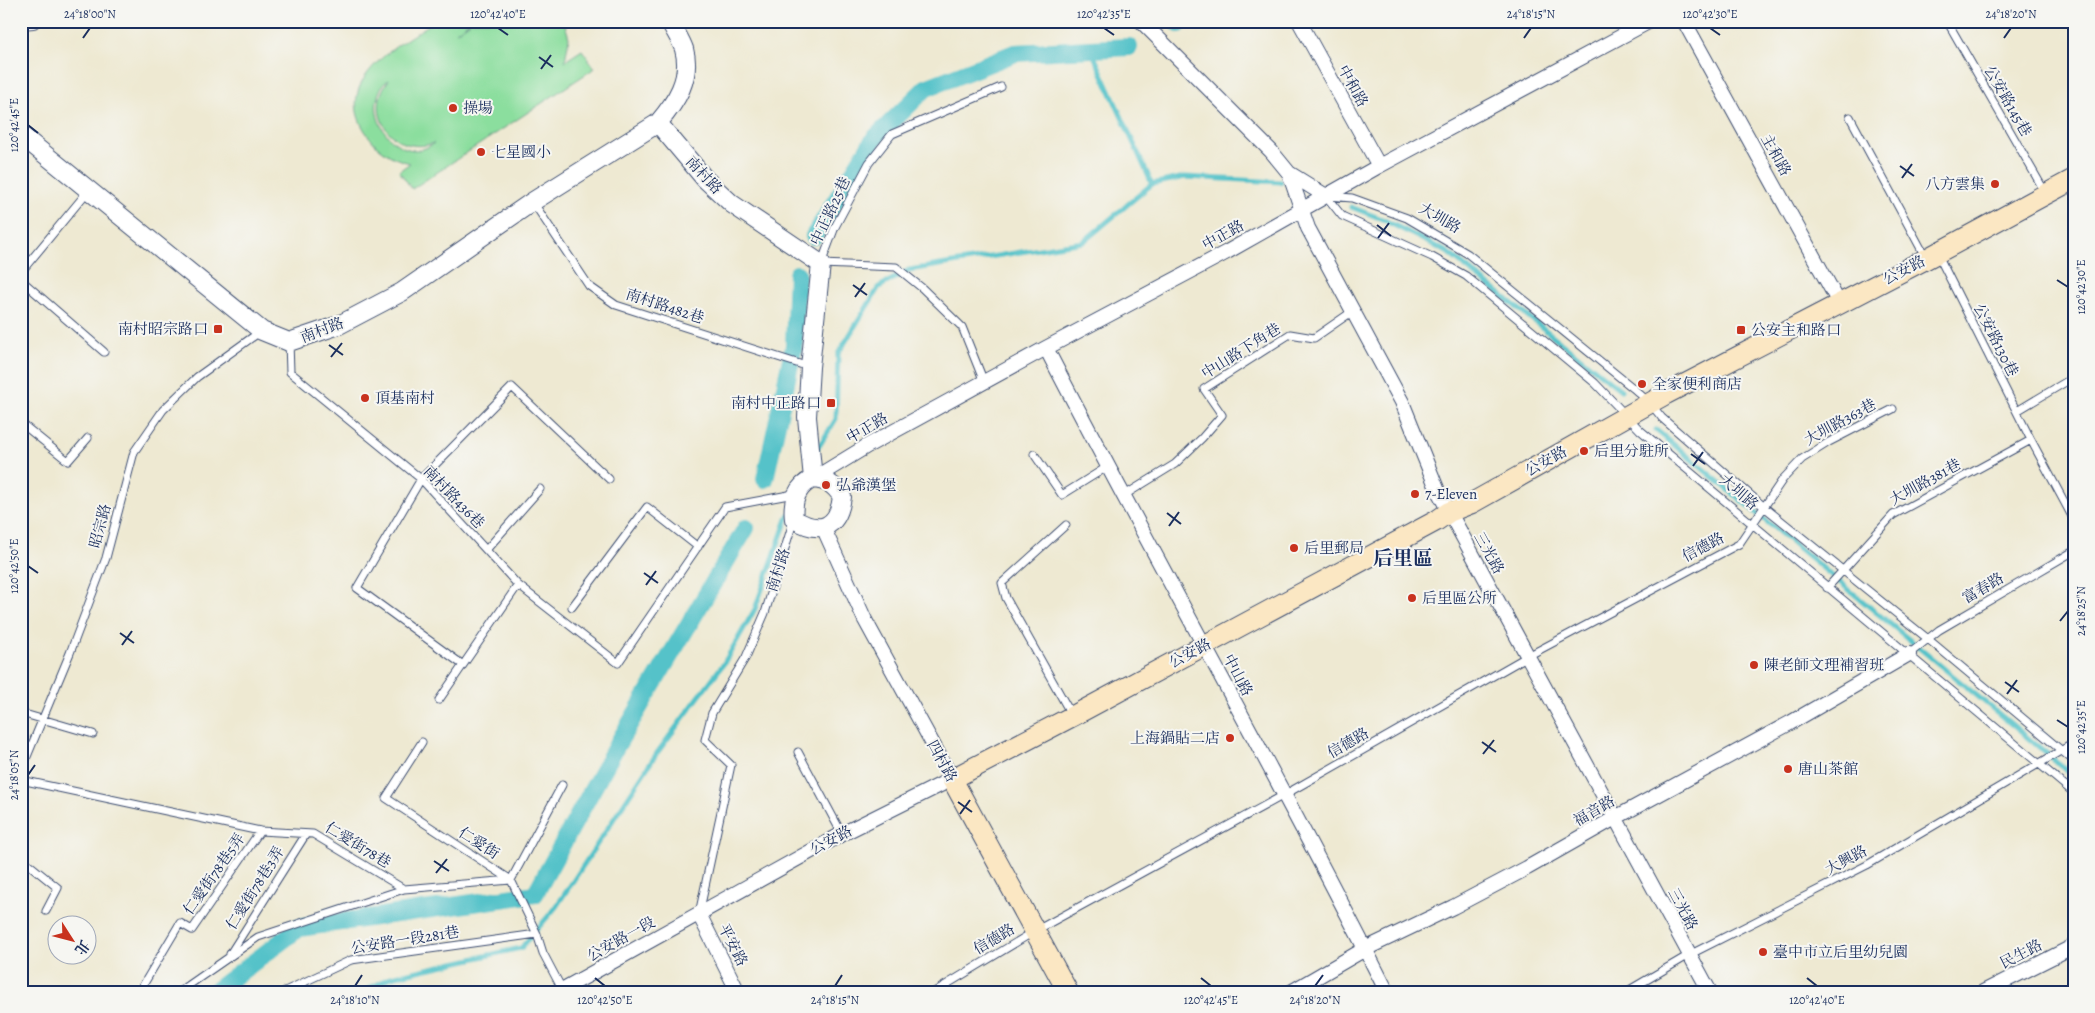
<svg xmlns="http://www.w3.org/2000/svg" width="2095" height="1013" font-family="Alegreya,'Noto Serif TC',serif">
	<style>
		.green { fill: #8bde9e; stroke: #53867e; fill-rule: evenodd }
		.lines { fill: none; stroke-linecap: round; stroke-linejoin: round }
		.stream { stroke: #54c2c9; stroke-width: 5 }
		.canal { stroke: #54c2c9; stroke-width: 18 }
		.service-casing { stroke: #3b4b6f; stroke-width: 9 }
		.minor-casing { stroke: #3b4b6f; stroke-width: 16 }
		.tertiary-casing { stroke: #3b4b6f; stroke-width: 20 }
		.secondary-casing { stroke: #3b4b6f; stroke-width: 22 }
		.service { stroke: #fff; stroke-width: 7 }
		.minor { stroke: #fff; stroke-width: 14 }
		.tertiary { stroke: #fff; stroke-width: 18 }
		.secondary { stroke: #fbe7c3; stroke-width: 20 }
		.ticks { fill: none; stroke: #1b2f5e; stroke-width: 2 }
		.poi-dot { fill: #c8321e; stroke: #f6f6f2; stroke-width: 2 }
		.labels { text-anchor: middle; stroke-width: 4; stroke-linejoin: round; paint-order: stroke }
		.street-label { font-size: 15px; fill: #1b2f5e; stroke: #f6f6f2 }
		.poi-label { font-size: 15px; fill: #1b2f5e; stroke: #f6f6f2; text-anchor: start }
		.district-label { font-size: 20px; font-weight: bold; fill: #1b2f5e; stroke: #f6f6f2 }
		.neatline { fill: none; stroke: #1b2f5e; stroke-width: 2 }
		.ticks-label { font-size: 12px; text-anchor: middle; fill: #1b2f5e }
	</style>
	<rect width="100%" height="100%" fill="#f6f6f2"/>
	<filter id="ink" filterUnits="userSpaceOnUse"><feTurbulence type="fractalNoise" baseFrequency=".02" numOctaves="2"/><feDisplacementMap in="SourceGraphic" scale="10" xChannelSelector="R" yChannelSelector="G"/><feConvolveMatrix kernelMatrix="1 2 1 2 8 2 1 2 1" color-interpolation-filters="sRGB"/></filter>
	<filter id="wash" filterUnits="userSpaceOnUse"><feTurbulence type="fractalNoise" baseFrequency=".0096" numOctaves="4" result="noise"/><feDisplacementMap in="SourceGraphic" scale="20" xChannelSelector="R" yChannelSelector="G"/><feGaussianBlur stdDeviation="1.12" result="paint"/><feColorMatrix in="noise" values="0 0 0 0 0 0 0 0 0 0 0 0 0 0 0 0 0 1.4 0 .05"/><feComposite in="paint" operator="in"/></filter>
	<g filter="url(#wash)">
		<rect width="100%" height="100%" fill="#eee9d2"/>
		<path class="green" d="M435 21H470L456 32 472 21H564L569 38 565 61 582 50 595 68 412 189 399 171 410 163C389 158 377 149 365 131 332 79 400 44 435 21ZM389 80C362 113 394 157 434 143 406 166 368 127 378 96 380 89 383 83 389 80Z"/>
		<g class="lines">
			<path class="stream" d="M1176 21 1179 24
				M1091 49 1152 184
				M1351 207 1382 219 1447 252 1621 390
				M1656 430 2074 776
				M816 451 836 419 838 354 879 287 909 270 1083 242 1152 184 1185 177 1281 182
				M363 992 391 977 521 948 556 907 657 753 724 663 755 609 788 516"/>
			<path class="canal" d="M1179 24 1181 21
				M814 236 874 139 926 88 1015 53 1129 47
				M765 479 794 346 797 274
				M214 992 299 928 535 894 617 745 746 528"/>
		</g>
	</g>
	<g filter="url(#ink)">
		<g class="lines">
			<g class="service-casing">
				<path id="service" d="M1947 21 2045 192
					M1850 117 1926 258
					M1326 196 1342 216 1432 257 1466 276 1595 383 1640 430 2074 793
					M1329 196 1352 198 1407 218 1468 254 1633 388 1650 403 1662 418 1763 506 1928 639 2074 761
					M533 202 589 286 616 305 809 367
					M1938 255 2031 440 2074 520
					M21 272 88 191
					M21 280 104 352
					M289 342 290 372 421 479 518 585 618 663 725 507 794 494
					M984 382 962 327 922 288 896 267 821 264 835 227 869 163 892 134 1001 87
					M2017 411 2074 377
					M21 423 68 461 88 438
					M1034 454 1062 495 1107 467
					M1123 496 1175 464 1202 438 1222 415 1204 389 1290 334 1314 338 1353 311
					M1066 525 1002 583 1006 598 1071 714
					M486 550 540 489
					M1827 588 1893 515 2031 440
					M572 607 647 507 698 547
					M1909 654 1939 630 2074 551
					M463 665 357 588 421 479 512 387 609 479
					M439 700 518 585
					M21 713 93 734
					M422 742 386 798 511 880 537 934 543 953 563 991
					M798 752 842 834
					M21 771 70 653 106 558 134 452 163 410 197 377 261 331
					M21 780 260 831 313 834 404 889 511 880 562 785
					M21 858 58 888 46 911
					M699 914 731 765 705 740 712 713 746 657 765 613 794 519
					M230 954 306 834
					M139 992 180 923 192 930 260 831
					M179 992 258 937 404 889
					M283 992 351 960 537 934
					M934 992 1035 931 1284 795 1528 656 1739 544 1783 479 1802 459 1829 442 1893 409
					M1626 992 1689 955 1867 865 2074 743"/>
			</g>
			<g class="minor-casing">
				<path id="minor" d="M1141 21 1271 151 1289 173 1326 196
					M1299 21 1379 166
					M1684 21 1839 303
					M2073 21 2074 22
					M21 22 33 21
					M1289 173 1308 228 1402 402 1438 491 1710 992
					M1046 348C1157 564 1278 775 1387 992
					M813 479 867 446 1046 348 1227 252 1379 166 1650 21
					M699 914 738 992
					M558 992 842 834 952 779 865 620 823 527
					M1291 992 1365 949 1453 907 1527 868 1615 818 1790 723 1909 654
					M1983 992 2074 946"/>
			</g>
			<g class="tertiary-casing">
				<path id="tertiary" d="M658 123C676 102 692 78 684 49 681 40 674 30 670 21
					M21 135 262 331 289 342 339 325 402 292 532 202 658 123 705 179 732 204 821 264 810 367 807 417 813 479
					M813 479C827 480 835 485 842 497 838 528 820 535 794 519 792 502 796 486 813 479Z"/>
			</g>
			<g class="secondary-casing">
				<path id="secondary" d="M1068 992 952 779 1073 716 1436 521 1449 512 1472 503 1666 394 1926 259 2074 179"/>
			</g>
			<use href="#service" class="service"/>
			<use href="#minor" class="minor"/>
			<use href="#tertiary" class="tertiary"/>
			<use href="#secondary" class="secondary"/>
		</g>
	</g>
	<path class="ticks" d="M498 28 508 35M1104 28 1114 35M1710 28 1720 35M83 38 90 28M1524 38 1531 28M2004 38 2011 28M539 57 553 67M541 69 551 55M28 125 38 133M1900 166 1914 176M1902 178 1912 164M1377 225 1391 236M1378 238 1389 223M2057 280 2068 287M853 285 867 295M855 297 865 283M329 345 343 355M331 357 342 343M1691 454 1705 464M1693 466 1703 452M1167 513 1181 524M1169 526 1179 512M28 566 38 573M644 573 658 583M646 585 656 571M2060 621 2068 611M120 633 134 643M122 645 132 631M2005 682 2019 692M2007 694 2017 680M2057 720 2068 727M1482 742 1496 752M1483 754 1494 740M28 775 35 765M958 802 972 812M960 814 970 800M434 861 449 871M436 873 447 859M595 978 605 986M1201 978 1211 986M1807 978 1817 986M355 986 362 975M835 986 842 975M1315 986 1323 975"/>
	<g class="poi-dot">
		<circle cx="453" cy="108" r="5"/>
		<circle cx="481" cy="152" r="5"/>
		<circle cx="1995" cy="184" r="5"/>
		<rect x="213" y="324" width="10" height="10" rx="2.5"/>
		<rect x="1736" y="325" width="10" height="10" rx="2.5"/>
		<circle cx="1642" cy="384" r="5"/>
		<circle cx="365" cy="398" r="5"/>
		<rect x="826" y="398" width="10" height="10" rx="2.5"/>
		<circle cx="1584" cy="451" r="5"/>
		<circle cx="826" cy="485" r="5"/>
		<circle cx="1415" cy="494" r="5"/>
		<circle cx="1294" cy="548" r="5"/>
		<circle cx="1412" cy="598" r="5"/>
		<circle cx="1754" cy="665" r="5"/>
		<circle cx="1230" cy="738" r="5"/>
		<circle cx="1788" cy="769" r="5"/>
		<circle cx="1763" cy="952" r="5"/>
	</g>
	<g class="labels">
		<g class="street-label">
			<text transform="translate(1353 86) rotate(61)" y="5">中和路</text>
			<text transform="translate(2008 101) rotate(60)" y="5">公安路145巷</text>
			<text transform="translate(1776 155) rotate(61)" y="5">主和路</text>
			<text transform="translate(704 175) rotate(47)" y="5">南村路</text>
			<text transform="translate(830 211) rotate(-65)" y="5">中正路25巷</text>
			<text transform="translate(1440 218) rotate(30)" y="5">大圳路</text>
			<text transform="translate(1223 235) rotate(-29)" y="5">中正路</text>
			<text transform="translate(1904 270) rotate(-27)" y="5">公安路</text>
			<text transform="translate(665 306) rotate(18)" y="5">南村路482巷</text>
			<text transform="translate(322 330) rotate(-21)" y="5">南村路</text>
			<text transform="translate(1996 340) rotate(63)" y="5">公安路130巷</text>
			<text transform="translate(1241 351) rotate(-32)" y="5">中山路下角巷</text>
			<text transform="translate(1840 422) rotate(-29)" y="5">大圳路363巷</text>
			<text transform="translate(867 428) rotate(-30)" y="5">中正路</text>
			<text transform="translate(1546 461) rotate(-29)" y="5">公安路</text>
			<text transform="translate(1925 482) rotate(-29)" y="5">大圳路381巷</text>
			<text transform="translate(1739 492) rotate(41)" y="5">大圳路</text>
			<text transform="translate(454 497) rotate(46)" y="5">南村路436巷</text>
			<text transform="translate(100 526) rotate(-75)" y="5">昭宗路</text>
			<text transform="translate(1703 547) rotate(-28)" y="5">信德路</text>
			<text transform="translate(1489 553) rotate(61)" y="5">三光路</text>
			<text transform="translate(778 570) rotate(-72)" y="5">南村路</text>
			<text transform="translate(1983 588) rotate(-31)" y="5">富春路</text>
			<text transform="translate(1190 653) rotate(-28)" y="5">公安路</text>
			<text transform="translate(1238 675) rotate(62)" y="5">中山路</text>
			<text transform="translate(1348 743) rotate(-30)" y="5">信德路</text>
			<text transform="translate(942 761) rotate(61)" y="5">四村路</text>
			<text transform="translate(1594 811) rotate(-30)" y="5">福音路</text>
			<text transform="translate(831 840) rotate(-28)" y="5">公安路</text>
			<text transform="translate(479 843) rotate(33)" y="5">仁愛街</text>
			<text transform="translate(358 845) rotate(31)" y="5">仁愛街78巷</text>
			<text transform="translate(1846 860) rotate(-28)" y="5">大興路</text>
			<text transform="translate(214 874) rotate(-55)" y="5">仁愛街78巷5弄</text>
			<text transform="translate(255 888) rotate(-58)" y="5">仁愛街78巷3弄</text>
			<text transform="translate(1683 909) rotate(62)" y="5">三光路</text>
			<text transform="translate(621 939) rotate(-29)" y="5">公安路一段</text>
			<text transform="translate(994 939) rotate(-31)" y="5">信德路</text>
			<text transform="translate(405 940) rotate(-9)" y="5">公安路一段281巷</text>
			<text transform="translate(733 945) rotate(63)" y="5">平安路</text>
			<text transform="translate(2021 954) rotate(-27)" y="5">民生路</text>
		</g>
		<g class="poi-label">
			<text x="463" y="113">操場</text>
			<text x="491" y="157">七星國小</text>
			<text x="1985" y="189" text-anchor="end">八方雲集</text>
			<text x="208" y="334" text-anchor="end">南村昭宗路口</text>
			<text x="1751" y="335">公安主和路口</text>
			<text x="1652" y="389">全家便利商店</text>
			<text x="375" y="403">頂基南村</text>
			<text x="821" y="408" text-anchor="end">南村中正路口</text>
			<text x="1594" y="456">后里分駐所</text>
			<text x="836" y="490">弘爺漢堡</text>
			<text x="1425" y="499">7-Eleven</text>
			<text x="1304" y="553">后里郵局</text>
			<text x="1422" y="603">后里區公所</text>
			<text x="1764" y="670">陳老師文理補習班</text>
			<text x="1220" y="743" text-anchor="end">上海鍋貼二店</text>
			<text x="1798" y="774">唐山茶館</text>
			<text x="1773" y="957">臺中市立后里幼兒園</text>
		</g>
		<g class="district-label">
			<text x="1403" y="565">后里區</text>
		</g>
	</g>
	<rect width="2095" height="1013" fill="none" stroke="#f6f6f2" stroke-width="55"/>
	<g transform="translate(72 940) rotate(126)"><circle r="24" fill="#f6f6f2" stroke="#9ea6b7"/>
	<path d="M0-4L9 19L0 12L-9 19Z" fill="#c8321e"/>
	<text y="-8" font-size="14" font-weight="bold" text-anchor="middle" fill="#1b2f5e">北</text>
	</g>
	<rect x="28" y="28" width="2040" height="958" class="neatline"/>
	<g class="ticks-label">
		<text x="90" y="18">24°18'00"N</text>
		<text x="498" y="18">120°42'40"E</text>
		<text x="1104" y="18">120°42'35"E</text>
		<text x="1531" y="18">24°18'15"N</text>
		<text x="1710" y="18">120°42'30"E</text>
		<text x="2011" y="18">24°18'20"N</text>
		<text transform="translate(14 125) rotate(-90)" y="4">120°42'45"E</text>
		<text transform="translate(2081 287) rotate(-90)" y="4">120°42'30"E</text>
		<text transform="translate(14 566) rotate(-90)" y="4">120°42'50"E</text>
		<text transform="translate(2081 611) rotate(-90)" y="4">24°18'25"N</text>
		<text transform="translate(2081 727) rotate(-90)" y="4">120°42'35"E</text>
		<text transform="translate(14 775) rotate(-90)" y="4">24°18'05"N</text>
		<text x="355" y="1004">24°18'10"N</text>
		<text x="605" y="1004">120°42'50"E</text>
		<text x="835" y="1004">24°18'15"N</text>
		<text x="1211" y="1004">120°42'45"E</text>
		<text x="1315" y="1004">24°18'20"N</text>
		<text x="1817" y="1004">120°42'40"E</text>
	</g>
</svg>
